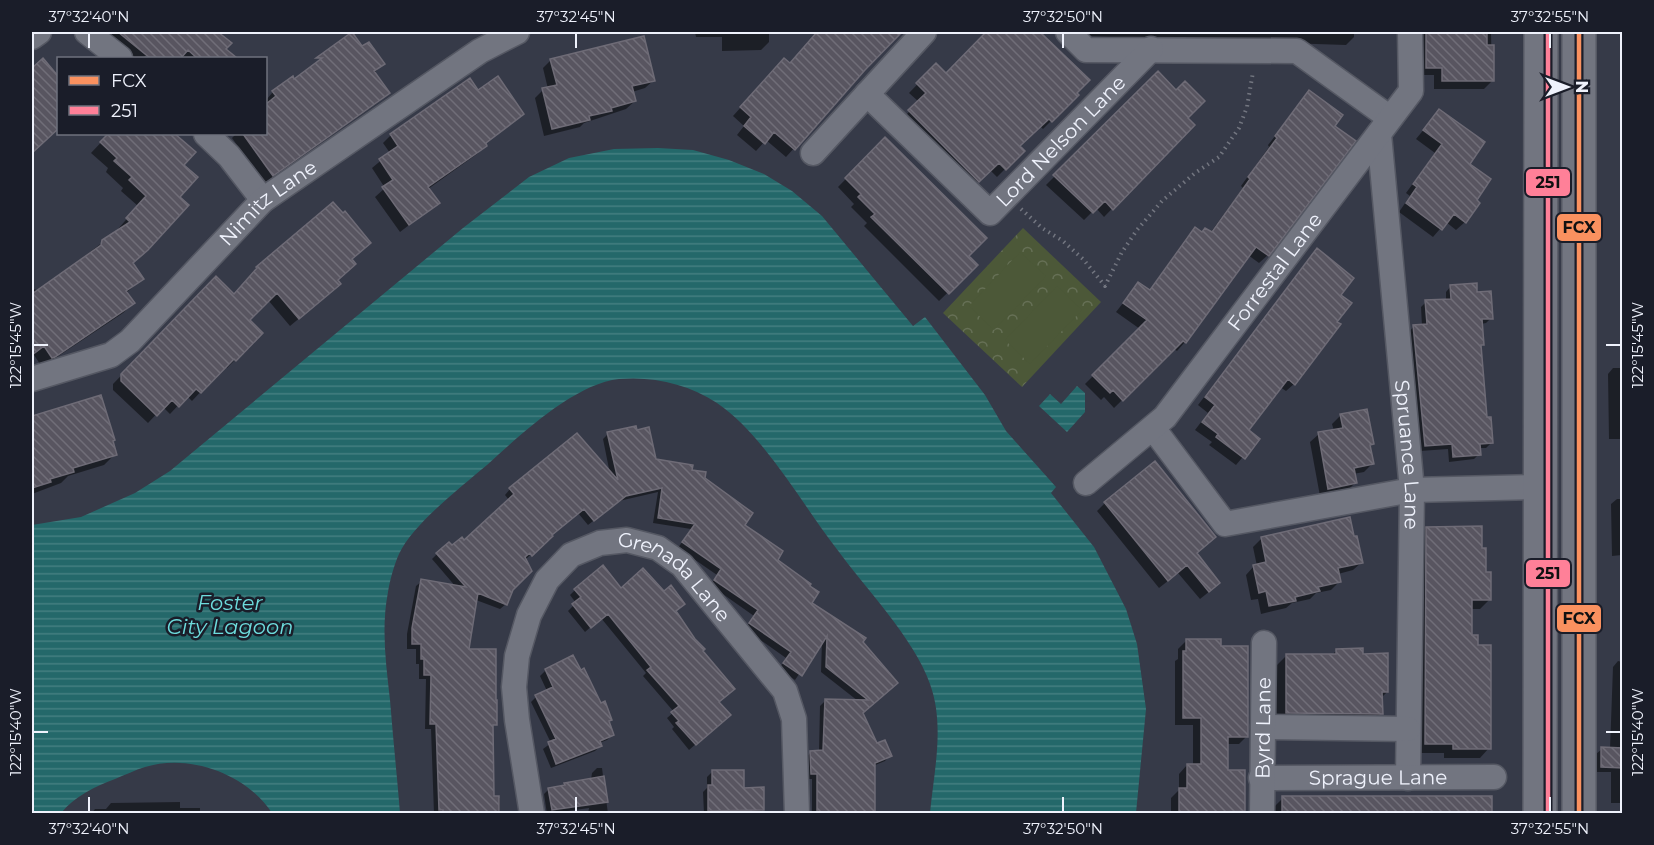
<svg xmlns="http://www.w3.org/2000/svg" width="1654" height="845" font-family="Montserrat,sans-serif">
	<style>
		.park { fill: url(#park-crowns) }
		.pitch { fill: #4c5838 }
		.water { fill: url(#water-rules) }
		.shadow { fill: #0007 }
		.building { fill: url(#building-back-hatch); stroke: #6e6b76; stroke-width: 1.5 }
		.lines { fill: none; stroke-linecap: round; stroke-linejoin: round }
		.minor-casing { stroke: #555863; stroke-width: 27 }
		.secondary-casing { stroke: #555863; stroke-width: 36 }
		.path { stroke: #737680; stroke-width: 4; stroke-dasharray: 1.5 4.5; stroke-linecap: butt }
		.minor { stroke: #727580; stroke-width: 24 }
		.secondary { stroke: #727580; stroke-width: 33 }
		.bus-1-casing { stroke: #1a1d29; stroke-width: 9 }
		.bus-2-casing { stroke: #1a1d29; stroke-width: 9 }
		.bus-1 { stroke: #fa915f; stroke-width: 4.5 }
		.bus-2 { stroke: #ff8098; stroke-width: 4.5 }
		.ticks { fill: none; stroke: #eff2fc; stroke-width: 2 }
		.labels { text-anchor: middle; stroke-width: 5; stroke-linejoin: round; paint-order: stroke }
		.street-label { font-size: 20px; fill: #eff2fc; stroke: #1a1d29 }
		.water-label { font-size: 21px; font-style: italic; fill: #6ddcdd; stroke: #1a1d29 }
		.line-badge { stroke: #1a1d29; stroke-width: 2 }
		.pale-badge-label { font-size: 16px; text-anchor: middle; font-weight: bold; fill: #111 }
		.neatline { fill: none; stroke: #eff2fc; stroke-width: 2 }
		.ticks-label { font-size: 15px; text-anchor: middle; fill: #eff2fc }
	</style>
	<defs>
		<pattern id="park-crowns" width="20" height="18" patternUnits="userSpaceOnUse" patternTransform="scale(1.5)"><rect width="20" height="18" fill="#4c5838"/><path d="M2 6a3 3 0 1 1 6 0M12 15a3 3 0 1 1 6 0" fill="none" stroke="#667056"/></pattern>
		<pattern id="water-rules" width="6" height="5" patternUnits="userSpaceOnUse" patternTransform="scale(1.5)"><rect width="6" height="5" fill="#24686a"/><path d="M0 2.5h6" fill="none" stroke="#447e80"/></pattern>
		<pattern id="building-back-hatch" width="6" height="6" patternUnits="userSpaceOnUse" patternTransform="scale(1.5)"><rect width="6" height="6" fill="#585560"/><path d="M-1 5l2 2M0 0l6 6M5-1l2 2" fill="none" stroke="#706e78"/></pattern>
	</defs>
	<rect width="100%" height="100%" fill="#363a48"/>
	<path class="park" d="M1023 228 1101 302 1022 387 943 313Z"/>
	<path class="pitch" d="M1020 252 1046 276 994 330 969 306Z
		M1057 286 1082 310 1030 364 1005 340Z"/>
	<path class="water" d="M658 148 693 150 729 160 764 174 792 191 822 216 913 326 925 317 985 395 1006 431 1056 487 1051 493 1094 547 1126 609 1137 644 1146 709 1136 813H930C934 771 945 725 930 684 914 638 865 588 836 548 802 504 763 434 717 403 688 384 654 376 619 379 574 384 520 435 487 465 461 487 413 524 399 554 394 565 390 580 388 592 381 628 386 664 390 700 393 738 397 776 400 813H272C247 774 189 753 145 767 135 770 125 775 115 779 94 787 75 796 61 813H32V525L81 517 135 493 170 471 463 228 529 177 569 158 614 149Z
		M1077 386 1085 393V412L1067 432 1039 406 1050 394 1061 404Z"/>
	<path class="shadow" d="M100 32H216L230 44 224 49 235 58H176L178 56 162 41 143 58H132Z
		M695 32H769V42L761 50 722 51V37H696Z
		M813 32H900L786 157 766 140 756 151 737 135 744 126 733 116 776 68 790 65 816 34Z
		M987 32H1038L1087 80 1075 93 1077 95 1043 129 1040 126 1018 146 1023 151 997 177 990 170 970 189 901 120 919 102 909 93 936 65 946 75Z
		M1081 32H1354V37L1346 45 1080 36Z
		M1419 32H1491L1492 81 1484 89H1434V75H1419Z
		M362 48 383 64 374 73 388 93 380 101 264 183 232 138 236 134H266V107L268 104 266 100 273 92Z
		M43 60 58 78V129L32 153V70Z
		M551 60 654 80 645 88 632 92 635 101 626 109 584 123 580 127 544 136 535 98 543 90 548 89 543 68Z
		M1158 73 1186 118 1193 125 1104 217 1096 208 1084 220 1046 185Z
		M477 92 522 114 484 144 485 146 477 154 428 189 438 203 400 232 375 197 385 188 372 168 390 153 383 143 391 135Z
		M1310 92 1333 126 1268 255 1259 263 1248 255 1185 342 1177 351 1174 349 1114 408 1104 397 1101 400 1085 384 1140 329 1116 312 1138 284 1149 291 1187 237 1196 229 1202 233H1210L1243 188 1241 186 1269 147 1268 145Z
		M1439 111 1468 164 1475 200 1465 222 1456 230 1446 222 1433 237 1399 212 1410 196 1406 193 1435 153 1416 139Z
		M109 134H173L193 152 182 165 178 198 132 264 142 279 126 293 133 303 123 313 42 367 34 355 32 356V291L35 289 37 292 119 230 118 229 138 206 121 191 123 188 106 172 108 168 91 153Z
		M885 139 967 256 976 265 939 301 864 226 867 223 851 207 854 204 838 187Z
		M333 204 351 260 336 280 331 292 290 326 268 300 248 320 261 333 227 368 225 366 192 401 187 396 170 414 163 407 148 423 113 390V384L216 278 234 295 257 268Z
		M1317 250 1339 295 1294 384 1286 391 1280 387 1247 431 1258 439 1236 465 1209 445 1212 442 1195 430 1208 413 1198 405Z
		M1451 286 1476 293 1491 318 1486 323 1481 324 1482 344 1479 347 1486 419 1492 442 1486 448H1479V454L1474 459 1449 462 1448 449 1420 451 1409 332 1414 326H1422L1421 307 1426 302 1446 300V292Z
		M1613 368H1622V439H1609L1608 374Z
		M100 397 115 454 104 465 68 476 61 483 32 494V418Z
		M1341 415 1372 443 1369 447 1372 464 1364 472 1353 474 1355 483 1347 491 1320 496 1310 442 1319 434 1334 431 1332 424Z
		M608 434 655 460 690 471 704 479 775 560 810 604 861 642 896 683 862 714 876 745 890 755 885 761 873 766V814H812V779H806V758L811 752H819L820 706 825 701H858L821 672 822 641 795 680 779 669 786 658 745 629 754 616 710 585 717 575 678 548 691 529 653 523 658 492 619 501 588 525 578 513 550 536 525 560 506 604 500 609 476 600 467 651 496 724 491 728 492 798H500V814H434L431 729H425L426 679H419V664H416V649H407V634L416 586 422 581 456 587 432 559 437 554 464 542 509 500 505 495 510 489 610 474 603 439Z
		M1617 499H1622V555L1612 556 1611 504Z
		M1105 503 1214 537 1196 554 1210 591 1200 599 1178 573 1159 588 1097 511Z
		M1426 528 1480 549 1490 599 1480 609H1471V637L1489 748 1480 758H1444V753H1416L1417 538Z
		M1262 538H1353L1362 562 1353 570 1338 574 1339 582 1331 590 1316 593 1310 599 1292 603 1286 608 1261 614 1258 599 1251 600 1246 575 1254 566H1257L1253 547Z
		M575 590H621L675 612 701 651 723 720 689 750 672 729 674 727 667 718 674 712 643 676 646 673 601 618 585 632 568 611 576 603 570 595Z
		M1186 641 1220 647 1247 736 1239 744H1227V772H1243V814H1171V798L1179 790V774L1187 765H1193V725H1175V661L1178 659V649Z
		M1337 650 1361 655 1387 692 1381 698V713L1370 724 1276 723V666L1287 655H1332Z
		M1618 661 1622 662V803H1611V772H1596V754L1602 749H1610L1613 667Z
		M546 670 601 705 611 719 608 723 612 735 607 740 599 743 600 746 595 751 551 768 543 749 551 743 531 702 536 697 547 691 540 676Z
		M597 768H602L608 814H588L589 808 547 814 544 794 549 789 561 787 564 784 591 780 592 773Z
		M712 772 742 789H762V814H704L703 792 707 788V777Z
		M1283 798H1490V814H1275V806Z
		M180 802V808H200V814H91L95 809H106L111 803Z"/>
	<path class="building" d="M118 32H218L232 43 226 49 237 58H197L188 50 181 58H150Z
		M352 32 362 46 369 42 385 64 374 71 390 93 273 176 243 134H266V104L276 96 272 91 293 76 294 79 322 58H316Z
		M817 32H902L865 70 795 150 774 132 765 144 744 126 751 117 740 107 784 58 790 63Z
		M986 32H1040L1090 80 1077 93 1079 95 1052 122 1049 119 1020 146 1025 151 1006 170 999 163 979 182 908 110 926 93 916 83 936 63 946 73Z
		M1426 32H1487V45H1494V81H1442V68H1426Z
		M644 36 655 81 632 86 636 101 611 108 612 111 589 116 590 120 552 129 542 88 557 85 550 59Z
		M43 58 58 76V129L32 153V68Z
		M1158 71 1176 90 1185 81 1205 101 1188 118 1195 125 1113 210 1105 201 1093 213 1053 175Z
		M498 76 524 114 486 143 487 146 428 187 440 203 409 225 382 187 393 180 379 159 398 146 390 134 470 78 478 90Z
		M1309 90 1343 115 1335 126 1356 141 1269 256 1256 247 1186 343 1183 341 1123 401 1113 390 1110 393 1092 375 1147 320 1123 303 1138 282 1150 290 1195 227 1202 232 1205 228 1212 232 1250 179 1248 177 1277 138 1275 136Z
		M1439 109 1485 142 1470 164 1491 179 1477 200 1480 203 1466 223 1454 214 1442 230 1406 203 1417 187 1413 184 1442 144 1423 130Z
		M108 134H175L196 152 184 165 198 177 180 197 189 205 148 250 133 263 144 279 126 291 135 303 55 357 52 358 44 346 32 355V294L101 245 102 240 130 222 126 218 146 196 129 180 132 177 114 161 117 158 100 142Z
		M885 137 987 238 969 256 978 265 949 294 871 217 875 214 858 197 861 194 845 178Z
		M333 202 343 213 345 211 371 243 352 259 356 264 338 280 341 284 299 319 277 293 250 320 263 333 236 361 234 359 201 393 196 389 179 407 172 400 157 416 121 381V374L216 276 234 294 257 268 256 267Z
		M1317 248 1354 278 1341 295 1352 303 1337 322 1341 324 1295 385 1288 379 1249 430 1260 439 1245 459 1216 437 1218 434 1202 422 1215 405 1205 397Z
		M1477 283V292L1491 291 1493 319H1482L1484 345H1481L1487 417H1491L1493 443 1480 444 1481 455 1453 457 1452 444 1425 446 1413 325 1427 324 1425 300 1451 299 1450 285Z
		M101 395 115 440 113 441 117 455 73 468 74 472 50 479 51 482 32 488V416Z
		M1367 409 1374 444 1370 445 1374 464 1354 468 1357 483 1328 489 1318 432 1343 428 1340 414Z
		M636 426 637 430 649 427 656 459 693 465 692 470 706 472 705 478 753 513 745 525 783 551 778 560 811 584 810 586 819 592 812 603 866 638 863 642 898 683 863 713 877 743 885 740 892 756 875 763V813H817V774H811L810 751 823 750 825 699 868 700 826 667 827 636 802 676 783 663 791 652 749 623 758 610 714 580 721 569 682 542 695 524 658 518 662 488 626 496 594 521 584 509 552 535 553 536 532 556 530 553 525 557 532 571 513 590 507 605 478 593 469 649H496V700H497V725H493L494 796H499V813H443V810H439L436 724H430L431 675H424V659H421V644H412V628L421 579 466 587 436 553 449 542 452 545 462 537 464 540 514 494 509 488 577 433 618 480 607 432Z
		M1155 461 1216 537 1197 553 1220 583 1209 592 1187 565 1168 581 1104 502Z
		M1350 517 1354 536H1357L1363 563 1338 568 1341 582 1318 587 1320 591 1295 597 1296 601 1269 606 1266 591 1259 593 1253 565 1266 562 1261 537Z
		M1482 526V548H1486V572H1491V600H1472V635H1478V645H1491V749H1453V744H1425L1426 527Z
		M603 565 621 588 643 568 664 591 671 585 685 604 676 611 695 639 705 649 703 651 735 689 719 702 731 715 696 745 676 723 679 721 671 712 679 706 647 670 651 667 608 614 591 628 572 604 581 597 574 589Z
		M1186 639H1221V646H1248V737H1228V770H1245V811L1179 813V788H1187V764H1201V718H1183V651H1186Z
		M1363 648V654L1388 653V692H1382L1383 714 1286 713V654H1336V649Z
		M573 655 581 670 584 668 601 703 605 701 612 720 609 721 614 735 600 741 602 746 556 764 548 742 556 739 535 695 553 687 545 669Z
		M1601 747 1623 748V768L1601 767Z
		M712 770H744V788L764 787V810L708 811V785H712Z
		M604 776 608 802 552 810 548 788 565 785 564 783Z
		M1282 796H1492V813H1282Z"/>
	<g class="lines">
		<g class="minor-casing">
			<g id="minor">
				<path d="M87 32 120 58"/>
				<path d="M1068 32 1086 50 1297 51 1390 118"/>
				<path d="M32 37 39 32"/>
				<path id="s1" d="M867 94 990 213 1151 49"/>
				<path d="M206 134 229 156 263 200"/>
				<path id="s2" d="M1379 134 1412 490 1408 778"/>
				<path d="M813 153 924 32"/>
				<path id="s3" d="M32 379 111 355 130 341 263 200 480 51 517 32"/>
				<path d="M1153 428 1225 524 1412 490 1540 487"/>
				<path id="s4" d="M1086 483 1165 417 1411 91 1410 32"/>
				<path d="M1263 727 1408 729"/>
				<path id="s5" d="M1261 778 1494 777"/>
				<path id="s6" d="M532 814 517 720 514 687 517 656 529 615 547 580 571 555 600 543 627 540 658 548 682 565 785 691 794 719 797 814"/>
				<path id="s7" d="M1262 814 1264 643"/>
			</g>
		</g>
		<g class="secondary-casing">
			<path id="secondary" d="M1579 32V814
				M1540 814 1541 32"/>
		</g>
		<path class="path" d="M1021 209 1042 228 1063 241 1083 259 1105 286 1122 252 1137 230 1162 201 1195 173 1219 157 1239 128 1247 107 1253 72"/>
		<use href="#minor" class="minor"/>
		<use href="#secondary" class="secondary"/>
		<g class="bus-1-casing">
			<path id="bus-1" d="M1579 32V814"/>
		</g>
		<g class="bus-2-casing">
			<path id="bus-2" d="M1548 814V32"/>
		</g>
		<use href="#bus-1" class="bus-1"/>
		<use href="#bus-2" class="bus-2"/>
	</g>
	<path class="ticks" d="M89 33V48M576 33V48M1063 33V48M1550 33V48M33 345H48M1606 345H1621M33 732H48M1606 732H1621M89 797V812M576 797V812M1063 797V812M1550 797V812"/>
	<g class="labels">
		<g class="street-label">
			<text dy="7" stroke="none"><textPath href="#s1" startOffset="272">Lord Nelson Lane</textPath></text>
			<text dy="7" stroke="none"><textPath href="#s3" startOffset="302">Nimitz Lane</textPath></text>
			<text dy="7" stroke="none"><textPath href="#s4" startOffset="285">Forrestal Lane</textPath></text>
			<text dy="7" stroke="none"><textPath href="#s2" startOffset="322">Spruance Lane</textPath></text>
			<text dy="7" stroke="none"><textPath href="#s6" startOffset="396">Grenada Lane</textPath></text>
			<text dy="7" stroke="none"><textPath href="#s7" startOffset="86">Byrd Lane</textPath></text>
			<text dy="7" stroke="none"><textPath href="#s5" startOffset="117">Sprague Lane</textPath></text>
		</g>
		<g class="water-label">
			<text x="230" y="610">Foster<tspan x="230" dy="24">City Lagoon</tspan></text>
		</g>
	</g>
	<g class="line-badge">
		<rect x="1525" y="168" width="46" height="29" rx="6" fill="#ff8098"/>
		<rect x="1556" y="213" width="46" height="29" rx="6" fill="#fa915f"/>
		<rect x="1525" y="559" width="46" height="29" rx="6" fill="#ff8098"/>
		<rect x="1556" y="604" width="46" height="29" rx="6" fill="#fa915f"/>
	</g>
	<g class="pale-badge-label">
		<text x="1548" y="188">251</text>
		<text x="1579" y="233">FCX</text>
		<text x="1548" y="579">251</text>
		<text x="1579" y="624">FCX</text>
	</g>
	<rect width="1654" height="845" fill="none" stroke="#1a1d29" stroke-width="66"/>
	<rect x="57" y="57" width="210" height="78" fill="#1a1d29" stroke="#6f727d" stroke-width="1.5"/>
	<rect x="69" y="76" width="30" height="9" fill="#fa915f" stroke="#6f727d" stroke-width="1.5"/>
	<text x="111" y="87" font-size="18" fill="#eff2fc">FCX</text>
	<rect x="69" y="106" width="30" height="9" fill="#ff8098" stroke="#6f727d" stroke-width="1.5"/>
	<text x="111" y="117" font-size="18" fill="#eff2fc">251</text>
	<g transform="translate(1567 87) rotate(90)" stroke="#1a1d29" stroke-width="4.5" paint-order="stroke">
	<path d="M0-4.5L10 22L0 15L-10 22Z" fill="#eff2fc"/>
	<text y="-9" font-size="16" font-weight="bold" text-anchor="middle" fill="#eff2fc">N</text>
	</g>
	<rect x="33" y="33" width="1588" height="779" class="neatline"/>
	<g class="ticks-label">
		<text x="89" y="22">37°32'40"N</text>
		<text x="576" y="22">37°32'45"N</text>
		<text x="1063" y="22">37°32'50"N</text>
		<text x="1550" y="22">37°32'55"N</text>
		<text transform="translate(1638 345) rotate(-90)" y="5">122°15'45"W</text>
		<text transform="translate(16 345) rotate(-90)" y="5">122°15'45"W</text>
		<text transform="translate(1638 732) rotate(-90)" y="5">122°15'40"W</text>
		<text transform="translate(16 732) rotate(-90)" y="5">122°15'40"W</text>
		<text x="89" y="834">37°32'40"N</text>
		<text x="576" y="834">37°32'45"N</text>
		<text x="1063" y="834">37°32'50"N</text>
		<text x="1550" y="834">37°32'55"N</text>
	</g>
</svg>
